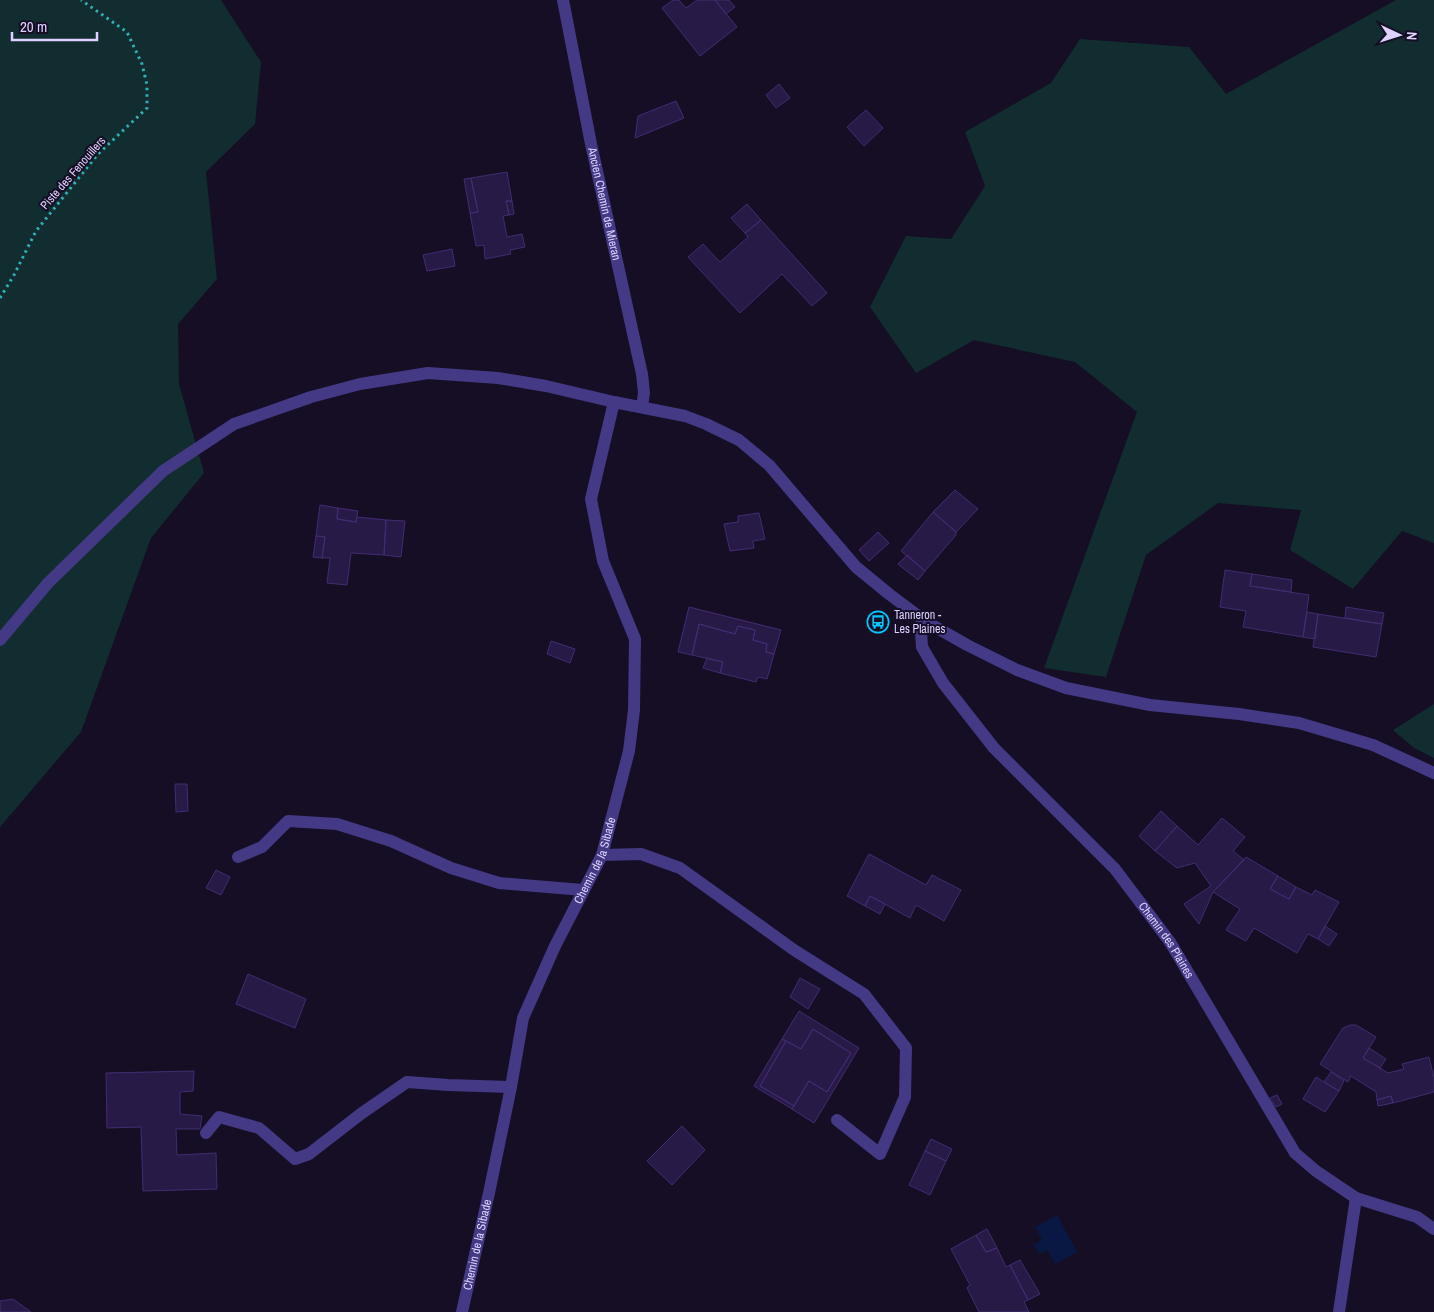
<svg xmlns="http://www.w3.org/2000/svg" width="1434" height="1312" font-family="'Archivo Narrow',sans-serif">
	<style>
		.green { fill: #112d2f }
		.water { fill: #091843 }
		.building { fill: #281a46; stroke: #422c72 }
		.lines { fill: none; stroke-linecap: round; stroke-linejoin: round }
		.path { stroke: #2eb0b8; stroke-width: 3; stroke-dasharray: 2.5 4; stroke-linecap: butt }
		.minor { stroke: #443984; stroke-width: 12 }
		.labels { text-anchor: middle; stroke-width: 4; stroke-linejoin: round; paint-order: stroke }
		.street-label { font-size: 12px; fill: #ddd2ff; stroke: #150e25 }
		.poi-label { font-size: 12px; fill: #ddd2ff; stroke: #150e25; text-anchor: start }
	</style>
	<rect width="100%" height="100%" fill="#150e25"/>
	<path class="green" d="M0 0H221L261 62 255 124 206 172 217 279 178 324 179 384 204 473 151 538 81 732 0 827Z
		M1396 0H1434V543L1402 531 1353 589 1290 550 1301 510 1218 503 1146 555 1106 677 1044 668 1137 412 1075 362 974 340 916 373 870 307 906 236 951 239 985 186 965 132 1051 83 1080 39 1189 47 1226 94Z
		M1434 704V758L1414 748 1393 730Z"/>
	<path class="water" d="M1057 1215 1077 1252 1055 1264 1047 1250 1039 1254 1034 1245 1042 1240 1035 1227Z"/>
	<path class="building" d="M673 0H679L686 8 697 0H715L737 27 700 56 662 8Z
		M715 0H729L735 7 726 14Z
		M779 84 790 98 776 108 766 95Z
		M676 101 684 118 635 138 638 116Z
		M866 110 883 128 864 146 847 127Z
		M507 172 512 201H506L509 215 503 216 507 237 522 234 525 247 510 250 511 254 485 259 484 245 476 246 470 213 478 212 471 178Z
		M471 178 478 212 470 213 464 179Z
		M506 201H512L514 214 509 215Z
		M747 204 761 220 745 233 731 218Z
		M761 220 827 293 812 306 782 274 740 313 688 257 703 244 720 262 748 237 745 233Z
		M452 249 455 266 427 271 423 255Z
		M955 490 978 509 956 532 933 512Z
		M320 505 338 508 337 519 356 522 357 517 386 520 384 555 351 553 347 585 327 583 330 558H322L325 537 316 536Z
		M338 508 358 511 356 522 337 519Z
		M933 512 956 532V535L925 571 901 551Z
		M759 513 765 539 753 541 754 548 730 551 724 524 738 522V516Z
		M386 520 405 521 401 557 384 555Z
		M878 532 889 543 869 561 859 550Z
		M316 536 325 537 322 558 313 557Z
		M907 555 925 571 918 580 898 564Z
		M1225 570 1252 574 1250 586 1309 595 1303 637 1243 627 1246 611 1220 607Z
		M1252 574 1292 580 1291 592 1250 586Z
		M689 607 781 630 774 654 766 652 767 644 753 640 755 630 738 626 735 634 699 624 692 655 678 652Z
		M1346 607 1384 613 1382 624 1345 618Z
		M1307 612 1318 614 1315 639 1303 637Z
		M1318 614 1382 624 1376 657 1313 647Z
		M699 624 735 634 738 626 755 630 753 640 767 644 766 652 774 654 767 679 758 677 756 682 720 673 723 662 692 655Z
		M551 641 575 649 570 663 547 654Z
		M707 658 723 662 720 673 703 668Z
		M175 784H187L188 811 176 812Z
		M1161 811 1177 826 1155 851 1139 836Z
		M1222 818 1245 837 1233 851 1244 860 1213 892 1199 924 1184 904 1211 886 1195 863 1177 868 1155 851 1177 826 1198 845Z
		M869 854 926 885 932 875 961 890 944 921 916 905 910 918 870 896 865 906 847 896Z
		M1246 857 1278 876 1270 889 1289 899 1296 887 1312 895 1315 890 1339 902 1318 939 1308 934 1297 953 1254 928 1246 941 1226 930 1240 909 1213 892Z
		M216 870 230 877 221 895 206 888Z
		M1278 876 1296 887 1289 899 1270 889Z
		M870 896 885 904 880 914 865 906Z
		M1325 926 1337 934 1329 946 1318 939Z
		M248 974 306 999 295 1028 236 1004Z
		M800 978 820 989 808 1009 790 997Z
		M799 1011 859 1048 814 1123 792 1109 809 1081 827 1092 851 1053 813 1029 801 1049 782 1039Z
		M1350 1025H1356L1376 1037 1363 1058 1388 1073 1404 1069 1402 1064 1429 1057 1434 1078V1092L1393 1103 1391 1096 1377 1100 1376 1092 1351 1076 1348 1082 1320 1064 1343 1028Z
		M813 1029 851 1053 827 1092 809 1081 794 1106 760 1086 786 1041 801 1049Z
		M782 1039 786 1041 760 1086 794 1106 792 1109 754 1086Z
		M1369 1048 1386 1059 1380 1068 1363 1058Z
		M194 1071 193 1091 180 1092V1114L202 1116 200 1129H176L177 1155 216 1153 217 1189 143 1191 141 1127 107 1128 106 1073Z
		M1331 1072 1344 1081 1339 1091 1324 1082Z
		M1316 1077 1339 1091 1325 1112 1303 1099Z
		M1277 1095 1282 1104 1276 1107 1270 1098Z
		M1391 1096 1393 1103 1378 1106 1377 1100Z
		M682 1126 705 1150 672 1185 647 1161Z
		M931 1139 952 1149 946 1161 925 1151Z
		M925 1151 946 1161 930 1195 909 1185Z
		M987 1229 997 1248 986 1252 976 1235Z
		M976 1235 986 1252 997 1248 1006 1267 1010 1265 1028 1300 1024 1302 1029 1312H979L967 1288 970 1285 951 1249Z
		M1020 1260 1040 1294 1028 1300 1010 1265Z
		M13 1299 31 1312H0V1301Z"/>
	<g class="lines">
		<path class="path" d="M0 298 14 275 36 231 98 154 147 108V85L142 64 127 32 81 0"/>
		<g class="minor">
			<path id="s1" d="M563 0 591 144 642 374 644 393 642 407"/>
			<path id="s2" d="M925 621 921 632 922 647 943 683 994 748 1115 869 1170 942 1295 1153 1316 1171 1356 1198 1417 1217 1434 1229"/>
			<path d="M0 640 48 583 163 471 234 424 311 397 360 384 428 373 498 378 546 386 614 402 685 416 706 424 739 440 769 465 856 567 889 594 925 621 967 645 1017 670 1066 688 1150 705 1239 714 1299 723 1373 745 1434 773"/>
			<path d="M602 855 641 854 680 868 794 950 864 994 906 1048 905 1097 880 1154 837 1120"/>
			<path d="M238 857 262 847 288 821 337 824 391 841 451 868 499 883 583 890"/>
			<path d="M206 1133 219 1117 259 1128 295 1159 309 1154 362 1113 407 1082 448 1085 511 1087"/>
			<path id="s3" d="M462 1312 489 1193 511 1087 523 1018 555 946 602 855 629 751 634 710 635 639 603 561 591 499 614 402"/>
			<path d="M1339 1312 1356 1198"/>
		</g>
	</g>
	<defs>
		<g id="bus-ring" transform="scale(1.125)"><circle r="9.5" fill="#150e25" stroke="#00c7fd" stroke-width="1.5"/><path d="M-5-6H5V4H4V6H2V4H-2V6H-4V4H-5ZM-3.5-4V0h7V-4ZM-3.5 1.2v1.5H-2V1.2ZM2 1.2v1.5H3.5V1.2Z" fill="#00c7fd"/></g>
	</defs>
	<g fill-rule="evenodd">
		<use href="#bus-ring" x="878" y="622"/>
	</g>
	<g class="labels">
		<g class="street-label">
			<text transform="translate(73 173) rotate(-49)" y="4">Piste des Fenouillers</text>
			<text dy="4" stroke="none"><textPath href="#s1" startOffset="208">Ancien Chemin de Mieran</textPath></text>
			<text dy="4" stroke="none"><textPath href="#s3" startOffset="474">Chemin de la Sibade</textPath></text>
			<text dy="4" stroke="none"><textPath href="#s2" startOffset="410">Chemin des Plaines</textPath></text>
			<text dy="4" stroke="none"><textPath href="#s3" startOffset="69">Chemin de la Sibade</textPath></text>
		</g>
		<g class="poi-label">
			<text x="894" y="619">Tanneron -<tspan x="894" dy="14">Les Plaines</tspan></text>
		</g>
	</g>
	<g transform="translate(1399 35) rotate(94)" stroke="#150e25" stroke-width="4" paint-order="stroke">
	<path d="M0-4L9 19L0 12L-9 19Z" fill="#ddd2ff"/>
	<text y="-8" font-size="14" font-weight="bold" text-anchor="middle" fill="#ddd2ff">N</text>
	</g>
	<path d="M12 32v8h85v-8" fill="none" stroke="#ddd2ff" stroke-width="2.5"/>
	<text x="20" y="32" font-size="15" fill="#ddd2ff" stroke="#150e25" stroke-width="4" paint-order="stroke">20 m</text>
</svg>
